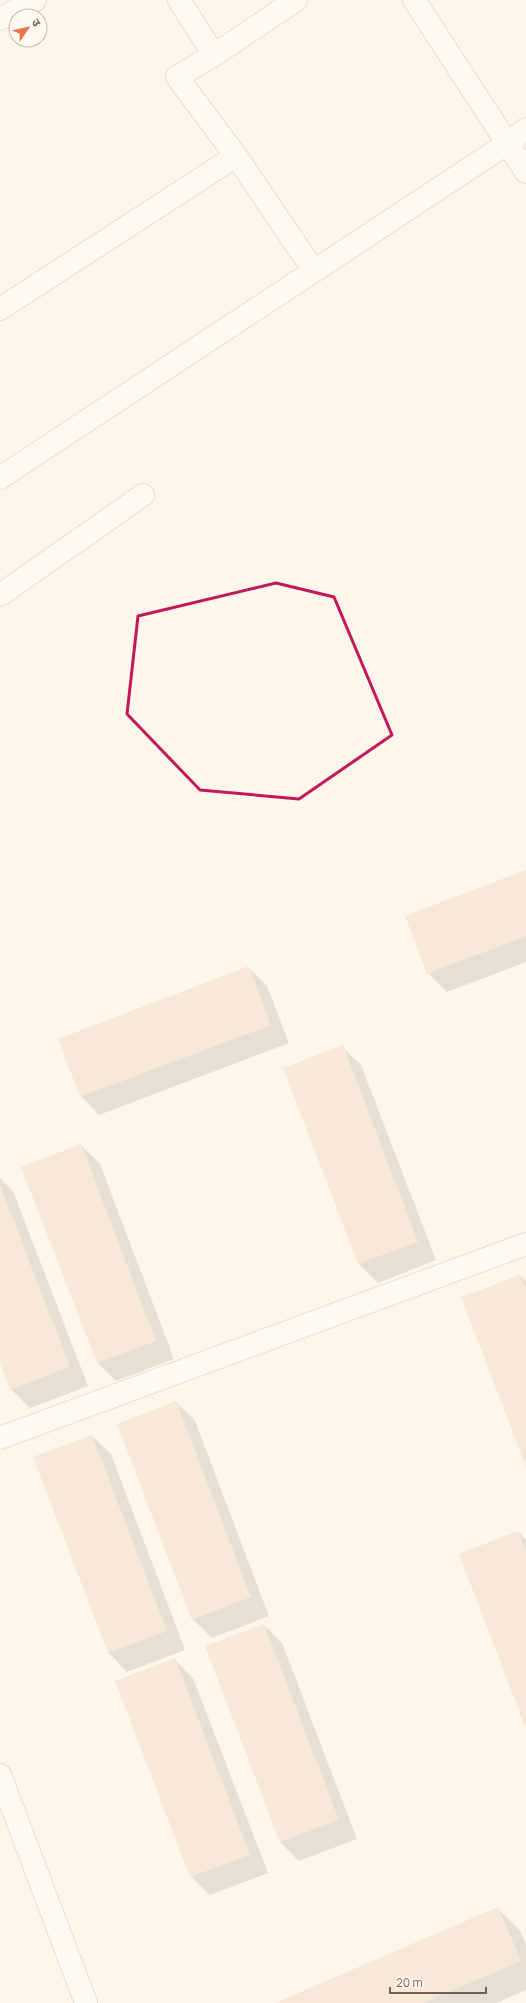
<svg xmlns="http://www.w3.org/2000/svg" width="526" height="2003" font-family="Manrope,'Noto Sans Devanagari',sans-serif">
	<style>
		.shadow { fill: #0003 }
		.building { fill: #f2d7c2 }
		.lines { fill: none; stroke-linecap: round; stroke-linejoin: round }
		.street-casing { stroke: #cfbfaf; stroke-width: 24 }
		.street { stroke: #fff; stroke-width: 22 }
		.marked { fill: none; stroke: #c2185b; stroke-width: 3; stroke-linejoin: round }
	</style>
	<rect width="100%" height="100%" fill="#fdf6ea"/>
	<path class="shadow" d="M526 871V962L447 992 428 973Z
		M249 968 267 986 289 1043 99 1115 81 1096Z
		M342 1047 361 1065 436 1260 378 1283 359 1264 285 1069Z
		M81 1145 100 1164 174 1359 116 1381 98 1363Z
		M0 1178 13 1191 88 1386 30 1408 11 1389 0 1360Z
		M520 1276 526 1281V1464Z
		M176 1402 195 1421 269 1616 212 1638 193 1619Z
		M92 1436 111 1454 185 1650 127 1672 109 1653 34 1458Z
		M518 1532 526 1540V1726Z
		M264 1625 282 1643 357 1839 299 1861 280 1842 206 1647Z
		M174 1659 193 1678 268 1873 210 1895 191 1876Z
		M498 1909 520 1931 526 1945V1990L496 2003H278Z"/>
	<path class="building" d="M526 870V936L427 974 405 916Z
		M249 966 271 1025 80 1097 58 1039Z
		M343 1045 418 1242 358 1264 283 1068Z
		M81 1144 156 1341 97 1363 21 1167Z
		M0 1185 70 1367 10 1390 0 1363Z
		M520 1275 526 1289V1467L461 1297Z
		M176 1401 251 1597 192 1620 117 1424Z
		M92 1435 167 1631 108 1653 33 1457Z
		M518 1531 526 1551V1729L459 1554Z
		M264 1624 339 1820 280 1842 205 1646Z
		M175 1658 250 1855 190 1877 115 1681Z
		M498 1907 521 1961 423 2003H275Z"/>
	<g class="lines">
		<g class="street-casing">
			<path id="street" d="M179 0 214 55 177 77 236 156 314 271
				M414 0 526 172
				M0 19 35 0
				M214 55 296 0
				M0 309 236 156
				M0 478 508 143 526 129
				M0 595 143 495
				M0 1438 526 1244
				M0 1775 86 2003"/>
		</g>
		<use href="#street" class="street"/>
	</g>
	<path d="M0 0H526V2003H0ZM276 583 334 597 392 735 299 799 200 790 127 714 138 616Z" fill="#fdf6ea" fill-opacity=".55" fill-rule="evenodd"/>
	<path class="marked" d="M276 583 334 597 392 735 299 799 200 790 127 714 138 616Z"/>
	<g transform="translate(28 28) rotate(56)"><circle r="19" fill="#fffaf1" stroke="#c9bcaf"/>
	<path d="M0-3L7 15L0 10L-7 15Z" fill="#e67750"/>
	<text y="-6" font-size="11" font-weight="bold" text-anchor="middle" fill="#785e4d">उ</text>
	</g>
	<path d="M390 1987v6h96v-6" fill="none" stroke="#785e4d" stroke-width="2"/>
	<text x="396" y="1987" font-size="12" fill="#785e4d" stroke="#fffaf1" stroke-width="3" paint-order="stroke">20 m</text>
</svg>
